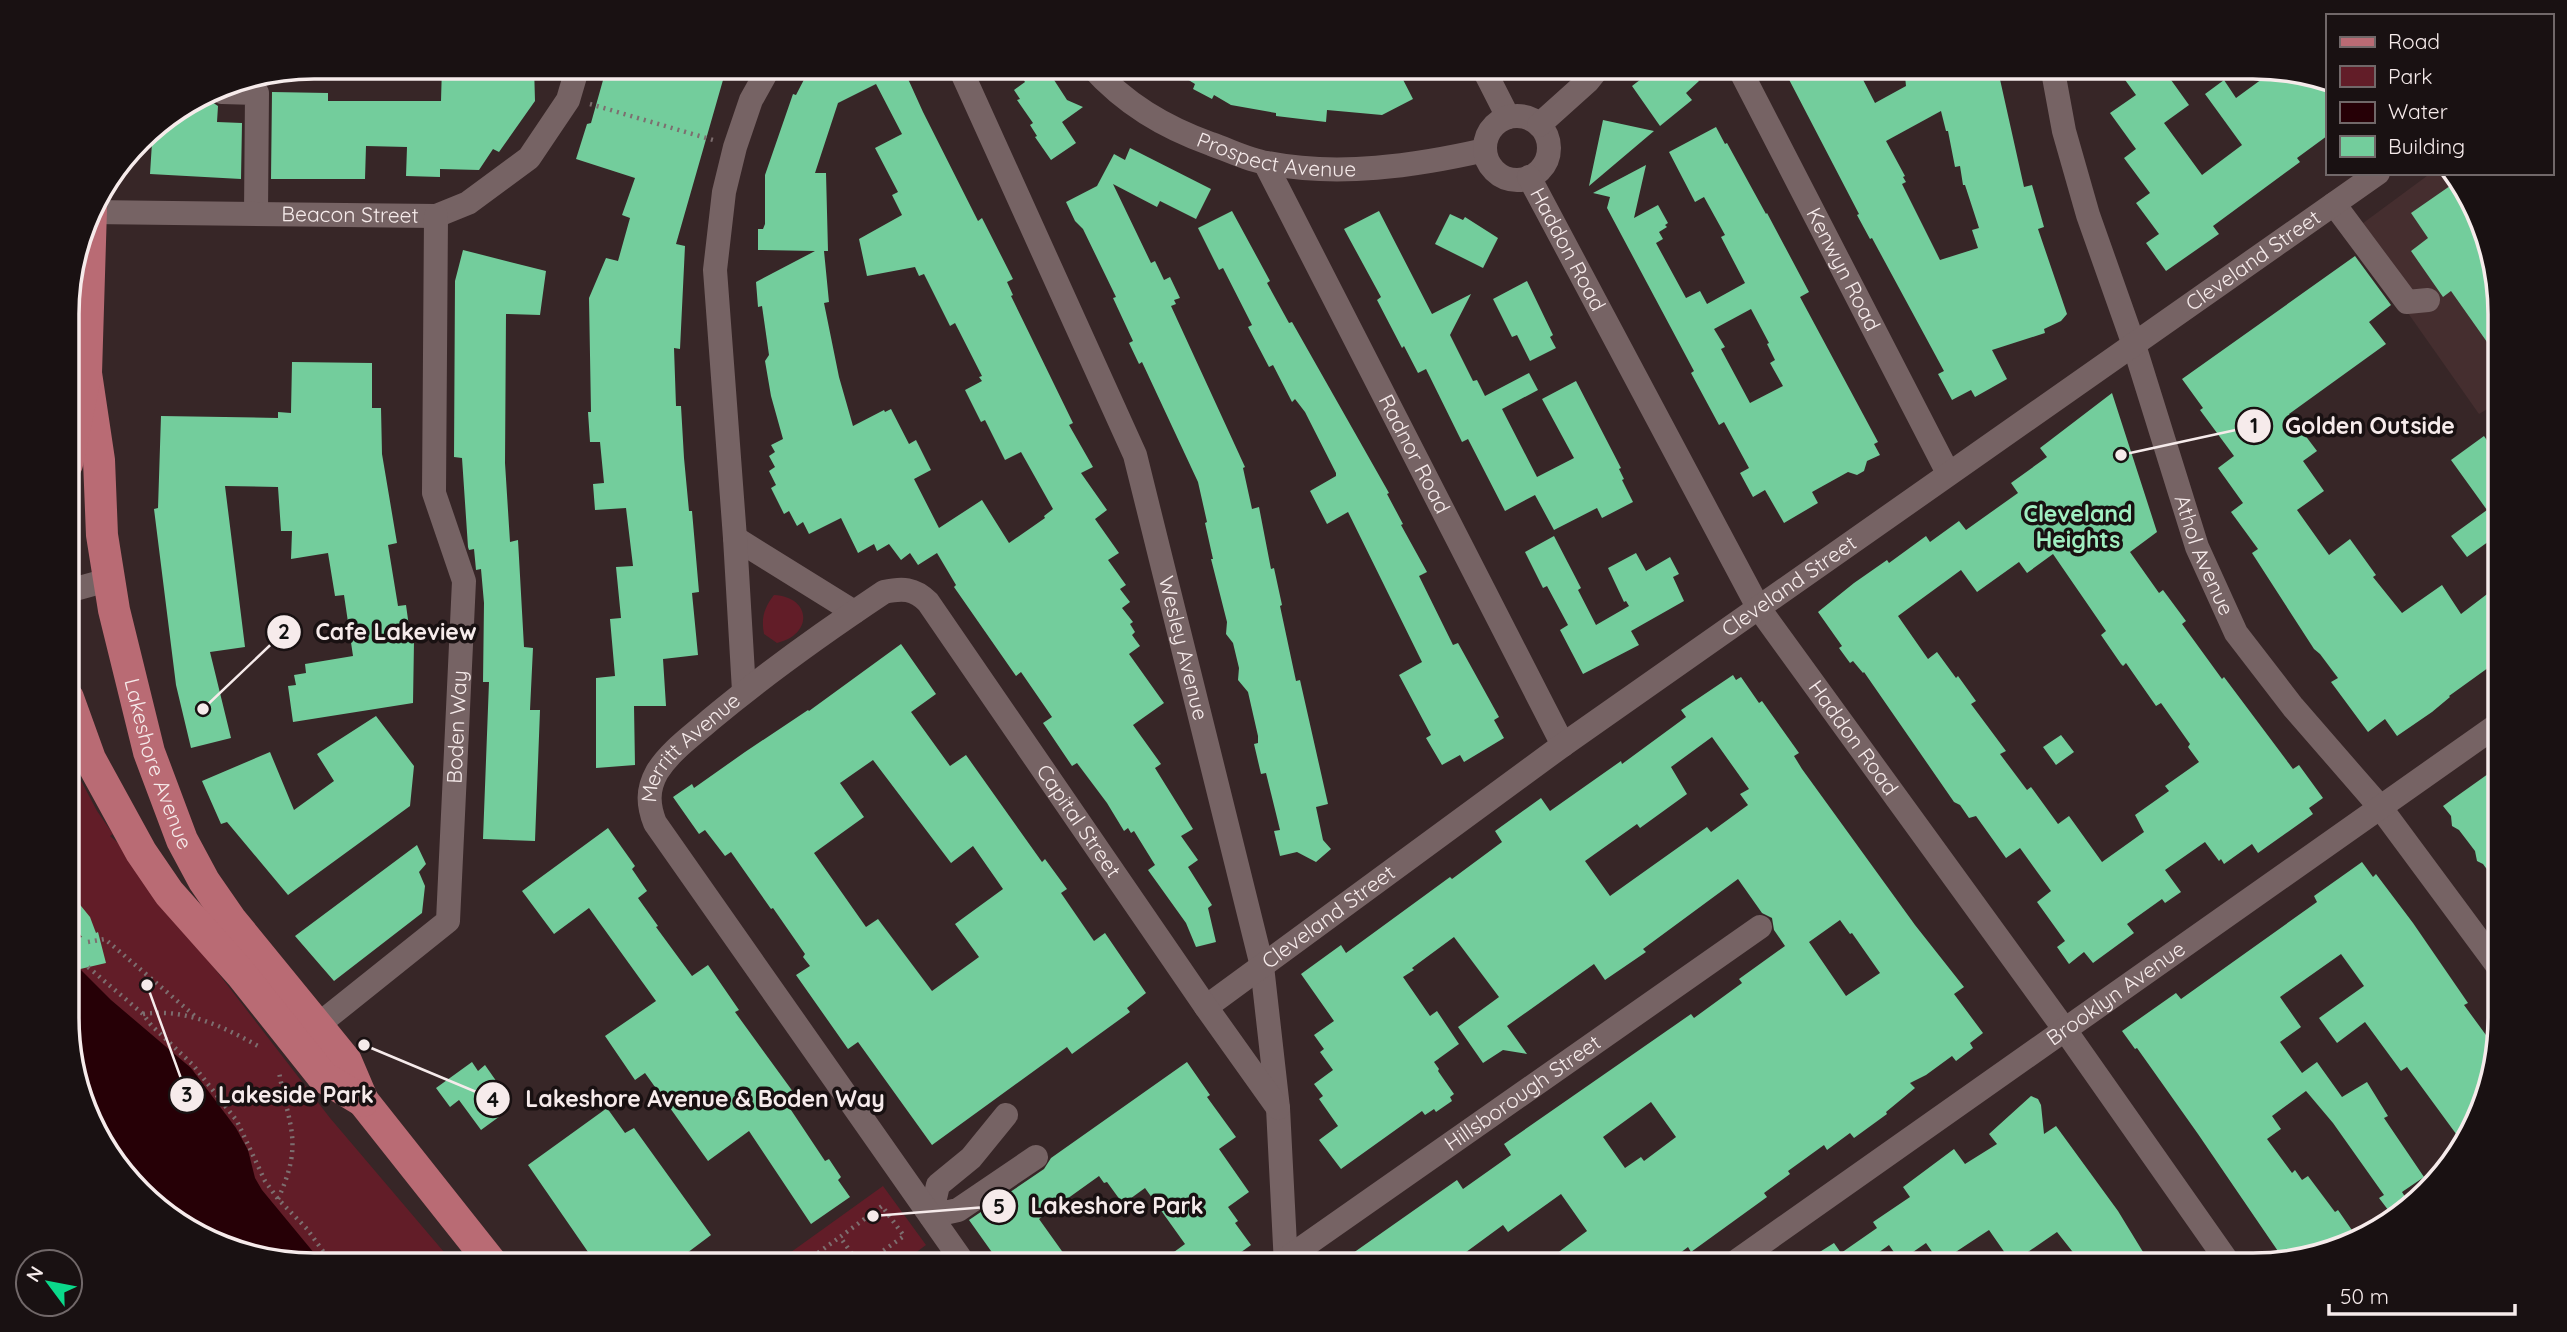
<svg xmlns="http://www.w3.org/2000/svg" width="2567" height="1332" font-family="Quicksand,sans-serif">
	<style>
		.built { fill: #452e2f }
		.green { fill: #621d28 }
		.water { fill: #260006 }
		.building { fill: #73cd9c; fill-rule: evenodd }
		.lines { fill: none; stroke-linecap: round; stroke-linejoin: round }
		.path { stroke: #7d6e6f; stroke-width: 4.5; stroke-dasharray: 2 5; stroke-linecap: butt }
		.minor { stroke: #766364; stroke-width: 24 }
		.major { stroke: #b96b74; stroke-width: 32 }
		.labels { text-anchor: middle; stroke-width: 7; stroke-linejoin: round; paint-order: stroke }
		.street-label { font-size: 21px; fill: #f6ebeb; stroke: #191112 }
		.neighbourhood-label { font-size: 23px; font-weight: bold; fill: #a0efc1; stroke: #191112 }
		.rim { fill: none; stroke: #f6ebeb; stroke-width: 3.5 }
		.leader { fill: none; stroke: #f6ebeb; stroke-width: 2.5 }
		.callout-dot { fill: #f6ebeb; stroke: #191112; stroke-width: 2.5 }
		.mark-label { font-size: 21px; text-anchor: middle; font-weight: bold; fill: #111 }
		.callout-label { font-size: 23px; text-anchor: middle; font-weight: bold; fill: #f6ebeb; stroke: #191112; stroke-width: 7; stroke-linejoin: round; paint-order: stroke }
	</style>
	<rect width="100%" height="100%" fill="#372627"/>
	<path class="built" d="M2431 173H2455L2459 176 2498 282 2499 402 2479 414 2351 232Z"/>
	<path class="green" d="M774 595C812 597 813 635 777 643L764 634C761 618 764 608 774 595Z
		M68 756 97 811 113 834 110 836 117 842 330 1118 455 1265H314L205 1240 117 1168 69 1051Z
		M883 1186 926 1245 899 1265H773Z"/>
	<path class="water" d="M68 942 76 970 80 969 111 1000 191 1068 236 1128 248 1150 255 1178 262 1190 324 1265H314L205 1240 117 1168 69 1051Z"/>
	<path class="building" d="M442 66H534L535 101 499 152 493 149 479 170 440 169V177L406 176 407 147 366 146 365 179H271L272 92 328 93V101H441Z
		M607 66H644L666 73 668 66H727L676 244 685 246 680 349 674 348 676 406H681L684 458 689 511H692L699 592 692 593 698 655 663 659 666 706H634L635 765 596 768V678L615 676 610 619 621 618 616 567 633 566 626 508 595 510 593 484 604 483 600 442H590L588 412H591L589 298 606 258 618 261 630 218 622 215 635 178 576 159 587 124 591 123Z
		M811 66H911L904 70 923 112 978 221 982 218 1013 279 1007 282 1013 295 1011 296 1073 423 1069 425 1093 467 1081 473 1107 510 1095 519 1119 553 1108 560 1126 585 1120 589 1130 602 1122 608 1133 622 1130 624 1135 632 1132 635 1140 646 1129 654 1164 703 1133 725 1161 764 1155 768 1193 829 1181 836 1198 860 1188 867 1212 905 1208 908 1216 942 1196 947 1186 923 1148 870 1155 865 1134 831 1131 833 1128 828 1124 831 1107 803 1077 763 1072 766 1043 723 1052 717 1021 672 1016 676 954 587 956 585 937 553 918 565 910 553 901 560 889 544 877 551 874 544 858 553 841 518 809 534 803 522 797 526 789 511 784 514 771 488 776 485 769 471 775 467 769 456 775 452 771 445 783 439 771 396 765 361 769 355 762 306 758 307 756 282 815 251 758 250V229H763L765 224V175L793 94 796 95ZM876 84 902 134 875 148 898 192 892 195 902 215 859 239 867 276 915 267 919 276 924 274 950 326 955 323 982 376 979 377 982 381 965 390 981 422 985 420 1005 460 1021 452 1053 509 1044 516 1045 518 1009 543 982 500 939 528 914 479 931 470 916 440 909 444 891 409 885 412 884 410 853 426 839 377 824 303 829 302 824 251H828L826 173H815L838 103Z
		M1015 66H1045L1067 100 1083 107 1062 122 1076 143 1051 160 1035 137 1037 136 1030 125 1033 123 1017 100 1020 99 1014 90 1025 82Z
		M1166 66H1396L1413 99 1382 115 1327 110 1326 122 1276 116V113L1231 105 1214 95 1212 99 1193 89 1195 84Z
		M1658 66H1686L1699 81 1686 93 1692 100 1660 126 1632 86Z
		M1782 66H1856L1875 103 1906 86 1904 66H1997L2024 187 2032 185 2044 227 2038 229 2067 314 2061 321 2044 329 2045 333 1992 350 2007 379 1975 397 1971 390 1952 400 1938 374 1944 371 1872 238 1870 239 1857 215 1859 214ZM1941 111 1946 131H1948L1955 167 1960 166 1963 185H1965L1979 228 1972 230 1978 248 1940 260 1902 184 1906 182 1903 177 1905 176 1886 141Z
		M2115 66H2161L2189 105 2164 123 2202 175 2242 145 2205 94 2224 80 2236 98 2273 71 2327 84V136L2297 158 2300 162 2213 226 2219 234 2166 271 2146 243 2159 234 2136 203 2150 193 2124 158 2136 149 2110 113 2136 95Z
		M207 93 209 100 218 106 217 122 242 123 241 179 150 174 153 127Z
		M1603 120 1654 131 1589 186Z
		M1716 127 1725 144 1727 143 1766 214 1767 213 1809 292 1800 297 1878 442 1874 444 1880 455 1867 461 1864 471 1857 475 1848 472 1812 492 1818 503 1784 523 1765 490 1753 497 1740 473 1749 468 1724 422 1719 425 1691 373 1694 371 1607 208 1610 197 1593 193 1646 165 1634 218 1658 205 1668 223 1665 225 1667 227 1659 232 1663 239 1656 243 1686 298 1700 291 1707 304 1745 283 1721 237 1725 235 1704 197 1695 202 1669 152ZM1751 309 1769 343 1767 344 1775 360 1770 363 1783 386 1750 403 1721 349 1725 347 1714 329Z
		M1130 148 1211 189 1196 219 1160 201 1157 207 1113 184 1151 263 1155 261 1164 280 1170 277 1180 298 1174 300 1176 304 1171 306 1245 467 1243 468 1252 509 1259 507 1271 569 1274 568 1282 605 1280 606 1296 681 1300 680 1328 804 1316 807 1323 840 1331 849 1316 862 1297 852 1280 856 1274 831 1280 830 1266 773 1261 774 1254 744 1258 743V736L1248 692 1238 680 1239 668 1233 643 1226 634 1227 622 1211 559H1213L1205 523 1207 522 1198 482 1142 362 1139 364 1129 343 1133 341 1113 298 1116 297 1083 229 1075 221 1066 202 1097 186 1114 154 1125 160Z
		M2460 179 2498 282 2499 359 2451 291 2443 297 2411 251 2428 238 2411 213Z
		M1232 211 1270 281 1267 283 1289 323 1292 322 1389 493 1387 494 1403 524 1401 525 1427 572 1419 576 1453 645 1458 643 1499 717 1494 720 1504 738 1464 762 1460 755 1442 765 1426 738 1431 735 1399 675 1422 662 1348 512 1327 524 1310 491 1336 476V473L1305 412 1295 399 1292 402 1273 365 1269 367 1248 327 1252 325 1223 268 1219 270 1198 228Z
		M1379 211 1432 314 1471 294 1450 335 1473 381 1477 380 1485 396 1529 373 1538 390 1502 409 1537 477 1574 458 1542 399 1576 381 1621 468 1619 469 1624 479 1622 480 1633 502 1602 518 1597 508 1554 530 1535 495 1505 511 1468 439 1462 442 1426 369 1418 373 1404 346 1402 348 1377 300 1381 297 1344 229Z
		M1450 214 1463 220 1465 217 1498 238 1483 268 1435 244Z
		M463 250 546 271 540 315 506 314 505 463 510 542 518 540 524 647 533 648 530 710H540L535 841 483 839 489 682H483L484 603 481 569 476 570 474 549 469 550 468 547 462 458 454 457 455 281Z
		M2355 256 2391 305 2369 322 2386 344 2289 414 2317 451 2303 461 2324 491 2297 510 2329 555 2350 539 2376 575 2373 577 2402 613 2442 585 2461 614 2499 585V660L2449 696 2450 697 2432 712 2397 736 2385 719 2368 732 2331 682 2338 678 2320 654 2314 649 2252 553 2258 549 2231 512 2243 503 2218 468 2234 456 2200 410 2203 408 2182 379Z
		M1527 281 1553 335 1550 337 1556 348 1530 361 1517 335 1512 337 1493 299Z
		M292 362 372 363V408H381L382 454 397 543 388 545 398 606 406 605 411 641H414L413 703 293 722 288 686 296 685 294 675 306 673 305 664 353 656 344 595 335 596 328 553 291 559 292 531H281L278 487 225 486 245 647 210 652 231 738 191 748 176 685 154 509 158 508 161 416 278 418V412L291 413Z
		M2112 393 2157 532 2130 552 2159 593 2163 590 2186 621 2182 624 2222 679 2224 677 2293 769 2299 765 2323 798 2309 808 2313 814 2258 853 2252 844 2224 864 2221 859 2219 861 2205 842 2165 870 2181 892 2165 903 2162 899 2127 924 2134 933 2093 963 2084 952 2069 964 2057 947 2065 941 2037 902 2051 891 2020 848 2006 858 1976 816 1969 818 1960 805 1954 802 1864 672 1863 673 1853 661 1850 663 1839 648 1842 646 1818 612 1854 583 1887 560 1889 563 1926 536 1930 542 1959 521 1966 530 2018 493 2011 483 2047 457 2040 448ZM2053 554 2106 631 2101 635 2121 664 2123 666 2126 663 2156 706 2161 703 2190 744 2188 747 2199 762 2165 786 2169 791 2135 815 2144 832 2102 862 2069 816 2058 824 2031 787 2027 790 2000 754 2006 751 1971 704 1976 701 1958 676 1956 678 1937 652 1928 659 1898 616 1961 570 1977 592 2019 562 2027 573Z
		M2484 436 2499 458V534L2467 557 2451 536 2487 510 2451 460Z
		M1554 536 1581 588 1578 590 1596 625 1629 606 1626 601 1624 602 1608 568 1636 553 1646 571 1670 557 1679 574 1673 577 1684 601 1631 631 1639 645 1583 674 1560 630 1568 625 1547 586 1543 588 1525 552Z
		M901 644 936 694 911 712 950 766 966 755 1042 862 1045 859 1067 889 1061 893 1094 941 1105 933 1146 993 1127 1008 1130 1012 1072 1054 1067 1047 932 1145 858 1042 848 1049 796 975 810 966 803 957 805 954 773 908 771 909 731 852 725 856 705 830 699 834 673 797 692 784 694 788 745 752 808 710 809 711ZM873 760 951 863 973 846 1003 889 955 924 979 957 932 991 878 919 866 927 814 853 864 817 840 783Z
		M1733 675 1736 680 1741 677 1759 703 1762 701 1799 753 1794 756 1802 769 1915 925 1964 987 1954 994 1983 1033 1970 1043 1973 1048 1956 1061 1952 1056 1926 1075 1910 1083 1915 1088 1886 1112 1887 1114 1854 1138 1850 1133 1827 1150 1824 1145 1788 1171 1790 1174 1764 1193 1767 1197 1691 1252 1688 1247 1664 1265H1541L1587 1231 1561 1194 1508 1232 1503 1225 1458 1258 1463 1265H1336L1457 1180 1463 1189 1511 1155 1504 1144 1691 1014 1694 1018 1742 983 1739 979 1785 946 1774 930 1772 918 1762 913 1738 879 1643 949 1646 952 1605 980 1594 964 1507 1026 1527 1054 1503 1050 1483 1063 1458 1027 1499 997 1454 937 1412 968 1414 970 1403 977 1430 1016 1437 1011 1459 1044 1434 1062 1439 1069 1438 1071 1454 1094 1450 1097 1452 1101 1436 1112 1434 1109 1425 1115 1422 1111 1341 1169 1319 1140 1338 1126 1319 1099 1323 1096 1314 1084 1333 1070 1320 1052 1324 1049 1314 1035 1334 1021 1301 974 1341 945 1346 953 1450 877 1452 879 1502 842 1495 831 1541 798 1550 811 1621 761 1622 764 1686 717 1681 710ZM1712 737 1749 789 1740 794 1748 805 1711 832 1707 827 1610 896 1585 861 1637 824 1640 828 1687 794 1671 767ZM1840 920 1850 934 1852 933 1880 973 1846 996 1809 942ZM1651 1102 1676 1137 1644 1161 1641 1157 1625 1168 1603 1137Z
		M376 716 414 766 410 806 288 895 227 822 221 824 202 781 270 752 294 810 334 781 317 754Z
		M2061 735 2074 752 2056 765 2043 747Z
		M2488 774 2500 790V887L2483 864 2477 861 2475 851 2459 830 2452 826 2451 816 2443 806Z
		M608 828 635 866 632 869 647 891 638 898 658 926 656 927 692 976 708 965 739 1010 735 1012 799 1100 789 1107 825 1161 829 1159 841 1177 838 1180 850 1197 811 1224 749 1131 708 1161 645 1073 635 1080 605 1036 656 1001 589 908 554 934 522 891Z
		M417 845 426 864 419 872 425 886 422 913 334 981 295 936Z
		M2362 862 2373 877 2376 874 2413 923 2468 1003 2464 1005 2494 1046 2475 1127 2462 1142 2407 1067 2401 1071 2365 1022 2337 1043 2319 1018 2364 986 2341 954 2280 997 2301 1027 2280 1042 2302 1073 2317 1062 2342 1097 2367 1082 2388 1116 2384 1118 2424 1177 2402 1192 2409 1203 2395 1219 2379 1198 2384 1195 2333 1123 2306 1091 2272 1116 2281 1129 2267 1139 2292 1173 2295 1170 2302 1180 2308 1176 2335 1212 2338 1210 2356 1236 2284 1260 2198 1134 2137 1048 2135 1049 2122 1031 2176 993 2181 999 2317 902 2314 896Z
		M68 890 90 917 96 933 98 932 106 963 76 970 68 941 82 937 68 918Z
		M472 1062 478 1071 485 1065 499 1085 492 1090 507 1111 481 1130 459 1100 450 1107 436 1088Z
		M1187 1062 1210 1095 1207 1097 1236 1137 1219 1149 1249 1192 1228 1207 1238 1221 1235 1223 1251 1245 1223 1265H1156L1185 1244 1145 1188 1123 1204 1107 1182 1104 1183 1099 1176 1039 1219 1064 1254 1049 1265H1001L969 1220 1044 1169 1051 1158Z
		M2031 1096 2038 1099 2041 1105 2044 1134 2056 1126 2118 1211 2151 1265H2083L2057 1232 2012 1263 1989 1230 1942 1261 1938 1254 1935 1256 1926 1243 1900 1261 1889 1245 1861 1265H1799L1834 1243 1841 1253 1877 1228 1873 1222 1910 1197 1903 1187 1954 1149 1965 1164 1997 1144 1989 1134Z
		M607 1108 625 1133 634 1128 711 1235 683 1256 690 1265H597L528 1165Z"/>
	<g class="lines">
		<path class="path" d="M590 104 713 140
			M68 558 79 555
			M68 621 80 618
			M88 942 105 939 196 1017
			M88 967 143 1014 151 1025 193 1065 237 1121 265 1181 278 1199 307 1229 333 1265
			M143 1014C185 1008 222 1026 258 1046
			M278 1199C304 1142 289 1128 279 1072
			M810 1258 815 1265
			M801 1265 840 1237
			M860 1265 840 1237 882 1206 904 1236 863 1265"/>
		<g class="minor">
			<path id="s1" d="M959 66 1135 455 1262 966 1278 1108 1286 1265"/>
			<path id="s2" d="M1091 66C1125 104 1164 127 1211 144 1229 150 1248 160 1267 163 1338 177 1415 166 1485 150"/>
			<path d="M1482 66 1508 117"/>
			<path id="s3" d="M1738 66 1948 473"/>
			<path id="s4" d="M2052 66 2064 131 2088 215 2134 345 2197 547 2236 633 2293 707 2380 807 2500 969"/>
			<path d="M222 92 257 93 256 213"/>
			<circle cx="1517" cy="148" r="32"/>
			<path d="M1539 125 1588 81 1600 66"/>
			<path id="s5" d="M1265 163 1563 745"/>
			<path id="s6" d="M1529 177 1758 607 2065 1030 2230 1265"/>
			<path d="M2334 204 2407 302 2428 300"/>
			<path id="s7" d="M91 212 436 216 468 203 529 158 568 100 578 66"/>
			<path d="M735 538 854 612"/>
			<path d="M68 591 108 580"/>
			<path d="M744 691 735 538 715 270 724 192 735 147 751 100 770 66"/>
			<path id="s8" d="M1206 1007 1563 745 2378 173"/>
			<path id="s9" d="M303 1037 448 921 464 581 434 493 436 216"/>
			<path d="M1006 1115 971 1158 938 1185 931 1216 958 1210 1036 1157"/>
			<path id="s10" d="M1286 1259 1760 927"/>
			<path id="s11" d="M965 1265 655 823C648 805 647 790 657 772 670 751 692 736 710 720 765 674 824 632 884 592 902 588 914 588 928 602L1206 1007 1278 1108"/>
			<path id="s12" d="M1731 1265 2500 723"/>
		</g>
		<g class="major">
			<path id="s13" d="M86 373 99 460 102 535 114 610 149 752 182 840 204 881 231 920 346 1061 363 1101 493 1265"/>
			<path d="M67 464 86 373 91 209"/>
			<path d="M68 698 90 759 141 852 169 893 241 974 323 1077 363 1101"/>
		</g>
	</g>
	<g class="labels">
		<g class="street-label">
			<text dy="7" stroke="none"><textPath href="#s2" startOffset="212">Prospect Avenue</textPath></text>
			<text dy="7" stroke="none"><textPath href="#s7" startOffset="259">Beacon Street</textPath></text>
			<text dy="7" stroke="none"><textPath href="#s6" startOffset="82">Haddon Road</textPath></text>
			<text dy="7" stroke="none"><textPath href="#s8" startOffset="1286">Cleveland Street</textPath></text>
			<text dy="7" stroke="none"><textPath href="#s3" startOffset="229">Kenwyn Road</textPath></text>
			<text dy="7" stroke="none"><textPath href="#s5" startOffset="327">Radnor Road</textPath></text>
			<text dy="7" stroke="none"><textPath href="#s4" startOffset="513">Athol Avenue</textPath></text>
			<text dy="7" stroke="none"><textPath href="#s8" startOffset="719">Cleveland Street</textPath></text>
			<text dy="7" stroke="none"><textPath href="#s1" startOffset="626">Wesley Avenue</textPath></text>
			<text dy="7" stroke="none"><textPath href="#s9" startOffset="380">Boden Way</textPath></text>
			<text dy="7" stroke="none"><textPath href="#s6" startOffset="649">Haddon Road</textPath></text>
			<text dy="7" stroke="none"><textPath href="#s11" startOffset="632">Merritt Avenue</textPath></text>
			<text dy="7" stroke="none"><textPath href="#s13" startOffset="399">Lakeshore Avenue</textPath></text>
			<text dy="7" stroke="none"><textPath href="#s11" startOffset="1197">Capital Street</textPath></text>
			<text dy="7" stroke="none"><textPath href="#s8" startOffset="152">Cleveland Street</textPath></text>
			<text dy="7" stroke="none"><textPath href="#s12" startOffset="471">Brooklyn Avenue</textPath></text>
			<text dy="7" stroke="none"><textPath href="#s10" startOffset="289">Hillsborough Street</textPath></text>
		</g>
		<g class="neighbourhood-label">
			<text x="2078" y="522">Cleveland<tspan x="2078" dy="26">Heights</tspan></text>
		</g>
	</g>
	<path d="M0 0H2567V1332H0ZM314 79H2253A235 235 0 0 1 2488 314V1018A235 235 0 0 1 2253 1253H314A235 235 0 0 1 79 1018V314A235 235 0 0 1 314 79Z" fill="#191112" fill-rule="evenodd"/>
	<path class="rim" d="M314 79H2253A235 235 0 0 1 2488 314V1018A235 235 0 0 1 2253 1253H314A235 235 0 0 1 79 1018V314A235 235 0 0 1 314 79Z"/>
	<path class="leader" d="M2121 455L2254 426M203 709L284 632M147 985L187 1095M364 1045L493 1099M873 1216L999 1206"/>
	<g class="callout-dot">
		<circle cx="2121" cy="455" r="7"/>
		<circle cx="203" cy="709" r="7"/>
		<circle cx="147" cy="985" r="7"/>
		<circle cx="364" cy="1045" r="7"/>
		<circle cx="873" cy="1216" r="7"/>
		<circle cx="2254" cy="426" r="18"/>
		<circle cx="284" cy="632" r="18"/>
		<circle cx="187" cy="1095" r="18"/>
		<circle cx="493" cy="1099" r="18"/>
		<circle cx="999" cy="1206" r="18"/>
	</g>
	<g class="mark-label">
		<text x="2254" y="433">1</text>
		<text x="284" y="639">2</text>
		<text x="187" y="1102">3</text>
		<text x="493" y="1107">4</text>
		<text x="999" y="1214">5</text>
	</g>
	<g class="callout-label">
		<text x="2370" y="434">Golden Outside</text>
		<text x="396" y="640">Cafe Lakeview</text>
		<text x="296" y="1103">Lakeside Park</text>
		<text x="705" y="1107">Lakeshore Avenue &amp; Boden Way</text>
		<text x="1117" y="1214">Lakeshore Park</text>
	</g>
	<rect x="2326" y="14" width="228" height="161" fill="#191112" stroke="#716869" stroke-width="2"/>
	<rect x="2340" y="37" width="35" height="10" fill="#b96b74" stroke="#716869" stroke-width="2"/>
	<text x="2388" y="49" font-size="21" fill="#f6ebeb">Road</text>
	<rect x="2340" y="66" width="35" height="21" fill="#621d28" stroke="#716869" stroke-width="2"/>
	<text x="2388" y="84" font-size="21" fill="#f6ebeb">Park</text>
	<rect x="2340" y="102" width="35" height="21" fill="#260006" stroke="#716869" stroke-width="2"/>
	<text x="2388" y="119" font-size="21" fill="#f6ebeb">Water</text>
	<rect x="2340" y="136" width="35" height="21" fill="#73cd9c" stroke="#716869" stroke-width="2"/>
	<text x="2388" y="154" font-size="21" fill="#f6ebeb">Building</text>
	<g transform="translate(49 1283) rotate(302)"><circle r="33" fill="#191112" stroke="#716869" stroke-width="2"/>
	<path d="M0-5L12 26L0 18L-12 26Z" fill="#0bd98b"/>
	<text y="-10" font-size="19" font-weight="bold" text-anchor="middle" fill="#f6ebeb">N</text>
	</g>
	<path d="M2329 1304v10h186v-10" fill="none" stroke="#f6ebeb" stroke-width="3.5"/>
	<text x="2340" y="1304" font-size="21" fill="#f6ebeb" stroke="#191112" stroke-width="5" paint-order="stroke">50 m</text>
</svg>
